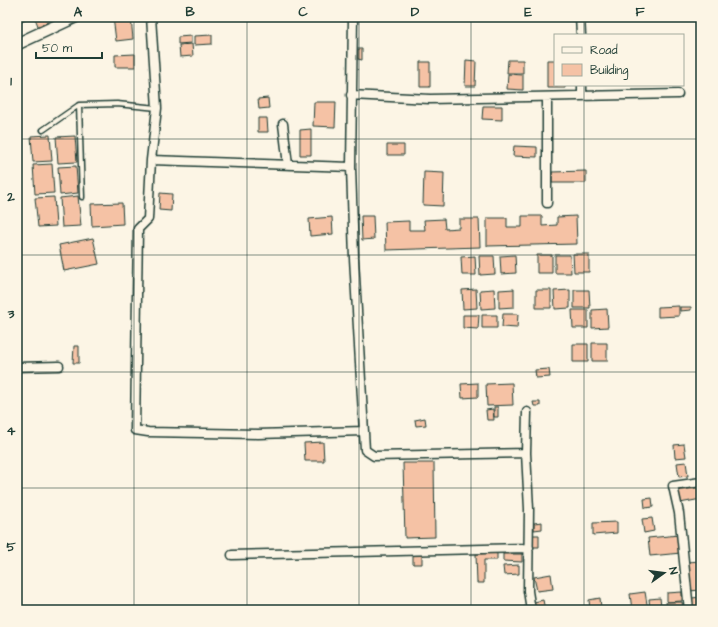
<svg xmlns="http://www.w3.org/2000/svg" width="718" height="627" font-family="'Architects Daughter',sans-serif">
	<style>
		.building { fill: #f5c2a5; stroke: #1f3d34 }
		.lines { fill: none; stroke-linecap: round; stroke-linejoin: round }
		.lane-casing { stroke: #1f3d34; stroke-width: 7 }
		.street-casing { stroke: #1f3d34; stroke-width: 11 }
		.secondary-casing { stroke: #1f3d34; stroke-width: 14 }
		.lane { stroke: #fcf5e5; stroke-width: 4 }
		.street { stroke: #fcf5e5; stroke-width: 8 }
		.secondary { stroke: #fcf5e5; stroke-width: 11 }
		.grid { fill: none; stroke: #1f3d34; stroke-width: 1; stroke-opacity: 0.55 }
		.neatline { fill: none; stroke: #1f3d34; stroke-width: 1.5 }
		.grid-label { font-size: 13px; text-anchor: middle; font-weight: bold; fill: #1f3d34 }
	</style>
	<rect width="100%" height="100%" fill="#fcf5e5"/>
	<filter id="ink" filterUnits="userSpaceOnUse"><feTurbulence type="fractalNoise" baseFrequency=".025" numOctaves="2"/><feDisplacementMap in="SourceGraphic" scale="8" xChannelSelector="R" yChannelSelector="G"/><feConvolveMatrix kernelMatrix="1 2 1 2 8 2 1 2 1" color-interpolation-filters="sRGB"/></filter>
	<g filter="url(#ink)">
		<path class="building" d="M17 17H32L19 23Z
			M46 17 48 22 38 26 35 18Z
			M113 17H131L133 39 116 41Z
			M212 35V44L194 45V36Z
			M191 36V43L178 44V37Z
			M192 44 193 56 180 57 179 45Z
			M358 49H362V60L358 59Z
			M135 54V67H115V55Z
			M466 60 476 61 475 86H465Z
			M508 60H523V73H507Z
			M547 60H555V85H565V88H547Z
			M420 62H430V87H420Z
			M508 74 523 75V90L507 89Z
			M268 98 269 108 259 109 258 99Z
			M314 102H336L335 127 313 126Z
			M483 106H502V120L482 119Z
			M258 118H267L268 132H258Z
			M311 129V155H300V130Z
			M50 135 52 161 33 162 31 136Z
			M75 136 77 162 58 163 56 137Z
			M387 145H404V155H387Z
			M514 146 537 147V157L513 156Z
			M52 164 54 193 35 194 33 165Z
			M76 166 78 193 60 195 58 167Z
			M586 171V183H552V172Z
			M424 172 444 173 443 206 423 205Z
			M160 193 172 194 171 211 159 210Z
			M78 196 81 226 62 227 60 198Z
			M54 197 56 226 38 227 35 198Z
			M122 203 123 224 92 226 91 204Z
			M361 216H373L374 239 362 240Z
			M522 216H542V226L557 225V217L576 216 577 244 487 246V218H507V227H522Z
			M332 217 333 234 310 236 309 219Z
			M444 219 445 229 459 228V219H479L480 247 386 250 385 222 409 221V230H425L424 220Z
			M93 238 99 264 64 271 59 245Z
			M573 254H589V272H574Z
			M515 255 516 273 501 274 500 256Z
			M537 255H552V273H537Z
			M555 255H570L571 273H555Z
			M475 256 476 275H462L461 257Z
			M479 256H494L495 274 480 275Z
			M476 289 477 308 463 309 462 290Z
			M494 289 495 308 481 309 480 290Z
			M514 289V307L499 308V290Z
			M536 290H551V308H536Z
			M570 290V308L555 309 554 291Z
			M574 290H589L590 308H574Z
			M679 306V316L658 317V307Z
			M680 307H691V310L680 311Z
			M607 309 608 327 592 328V310Z
			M572 310H588V328H573Z
			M503 314H518L517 328 502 327Z
			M463 315H479L478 329 463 328Z
			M482 315H497V328H482Z
			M592 343H607V361H592Z
			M573 344H588V362H573Z
			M74 346H79V363H73Z
			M549 369 550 377 536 378 535 370Z
			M478 383V397L462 398 461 384Z
			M512 383 513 405 487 406 486 384Z
			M533 402H540V406H534Z
			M494 407H498V417H494Z
			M493 409 494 420H487L486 410Z
			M425 418 426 425 416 426 415 420Z
			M323 442 324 461H305L304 443Z
			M684 444 686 457 675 458 674 445Z
			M686 462 688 476 679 477 677 463Z
			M403 463H434L435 537 405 538Z
			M701 485V499L680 503 677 489Z
			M652 498 653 507 645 508 644 499Z
			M652 518 654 531 644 533 642 519Z
			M542 522V529L534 530V523Z
			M617 522V533L593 535V523Z
			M533 535H539V547H533Z
			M679 535 681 553 650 556 648 538Z
			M497 553V560H484V583H477L476 554Z
			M413 554H422V564H413Z
			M503 554H522V562L503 561Z
			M701 561V590L689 591 687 562Z
			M519 565V574L504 575 503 566Z
			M551 574 553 589 537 591 534 577Z
			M645 592 648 610H632L630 594Z
			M682 592V601L667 602V593Z
			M701 597V610H693L692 598Z
			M600 598 601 608 590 609 589 600Z
			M660 598 661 607 650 608 649 599Z
			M543 600 545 610H536L534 602Z
			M666 602H682L683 610H667Z"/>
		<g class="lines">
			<g class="lane-casing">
				<path id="lane" d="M79 105 82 197
					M43 130 79 105 117 104 157 108"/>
			</g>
			<g class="street-casing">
				<path id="street" d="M151 17 157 108 151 160 148 219 138 229 135 430 148 432 258 434 364 431
					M353 17 351 167 354 258 365 450 374 456 526 453
					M580 17 581 35
					M582 85V96
					M351 95 430 99 678 94
					M283 124 288 165
					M151 160 351 167
					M547 203V98
					M17 367 59 366
					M527 412 526 453 529 509 528 591 531 610
					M232 555 529 548
					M689 610 679 513 673 486 701 482"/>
			</g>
			<g class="secondary-casing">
				<path id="secondary" d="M17 44 75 17"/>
			</g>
			<use href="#lane" class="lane"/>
			<use href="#street" class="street"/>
			<use href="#secondary" class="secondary"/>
		</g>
	</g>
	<path class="grid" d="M134 17V610M247 17V610M359 17V610M471 17V610M584 17V35M584 85V610M17 139H701M17 255H701M17 372H701M17 488H701"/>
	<rect width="718" height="627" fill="none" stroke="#fcf5e5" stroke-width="44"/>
	<rect x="554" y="34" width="130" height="52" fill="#fcf5e5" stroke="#a4ab9e"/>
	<rect x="562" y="47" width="20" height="6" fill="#fcf5e5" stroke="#a4ab9e"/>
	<text x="590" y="54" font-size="12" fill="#1f3d34">Road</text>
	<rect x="562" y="64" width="20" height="12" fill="#f5c2a5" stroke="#a4ab9e"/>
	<text x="590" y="74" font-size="12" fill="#1f3d34">Building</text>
	<g transform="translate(664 573) rotate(76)" stroke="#fcf5e5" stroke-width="3" paint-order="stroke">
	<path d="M0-3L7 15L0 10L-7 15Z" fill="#1f3d34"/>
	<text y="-6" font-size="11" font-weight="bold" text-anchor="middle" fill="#1f3d34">N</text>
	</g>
	<path d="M36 52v6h66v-6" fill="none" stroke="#1f3d34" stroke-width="2"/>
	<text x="42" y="52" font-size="12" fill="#1f3d34" stroke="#fcf5e5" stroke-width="3" paint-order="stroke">50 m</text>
	<rect x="22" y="22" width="674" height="583" class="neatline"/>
	<g class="grid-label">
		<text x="78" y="16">A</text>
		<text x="190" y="16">B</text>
		<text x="303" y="16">C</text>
		<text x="415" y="16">D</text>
		<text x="528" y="16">E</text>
		<text x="640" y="16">F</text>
		<text x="11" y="85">1</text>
		<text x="11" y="201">2</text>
		<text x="11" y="318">3</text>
		<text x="11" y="435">4</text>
		<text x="11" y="551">5</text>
	</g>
</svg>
